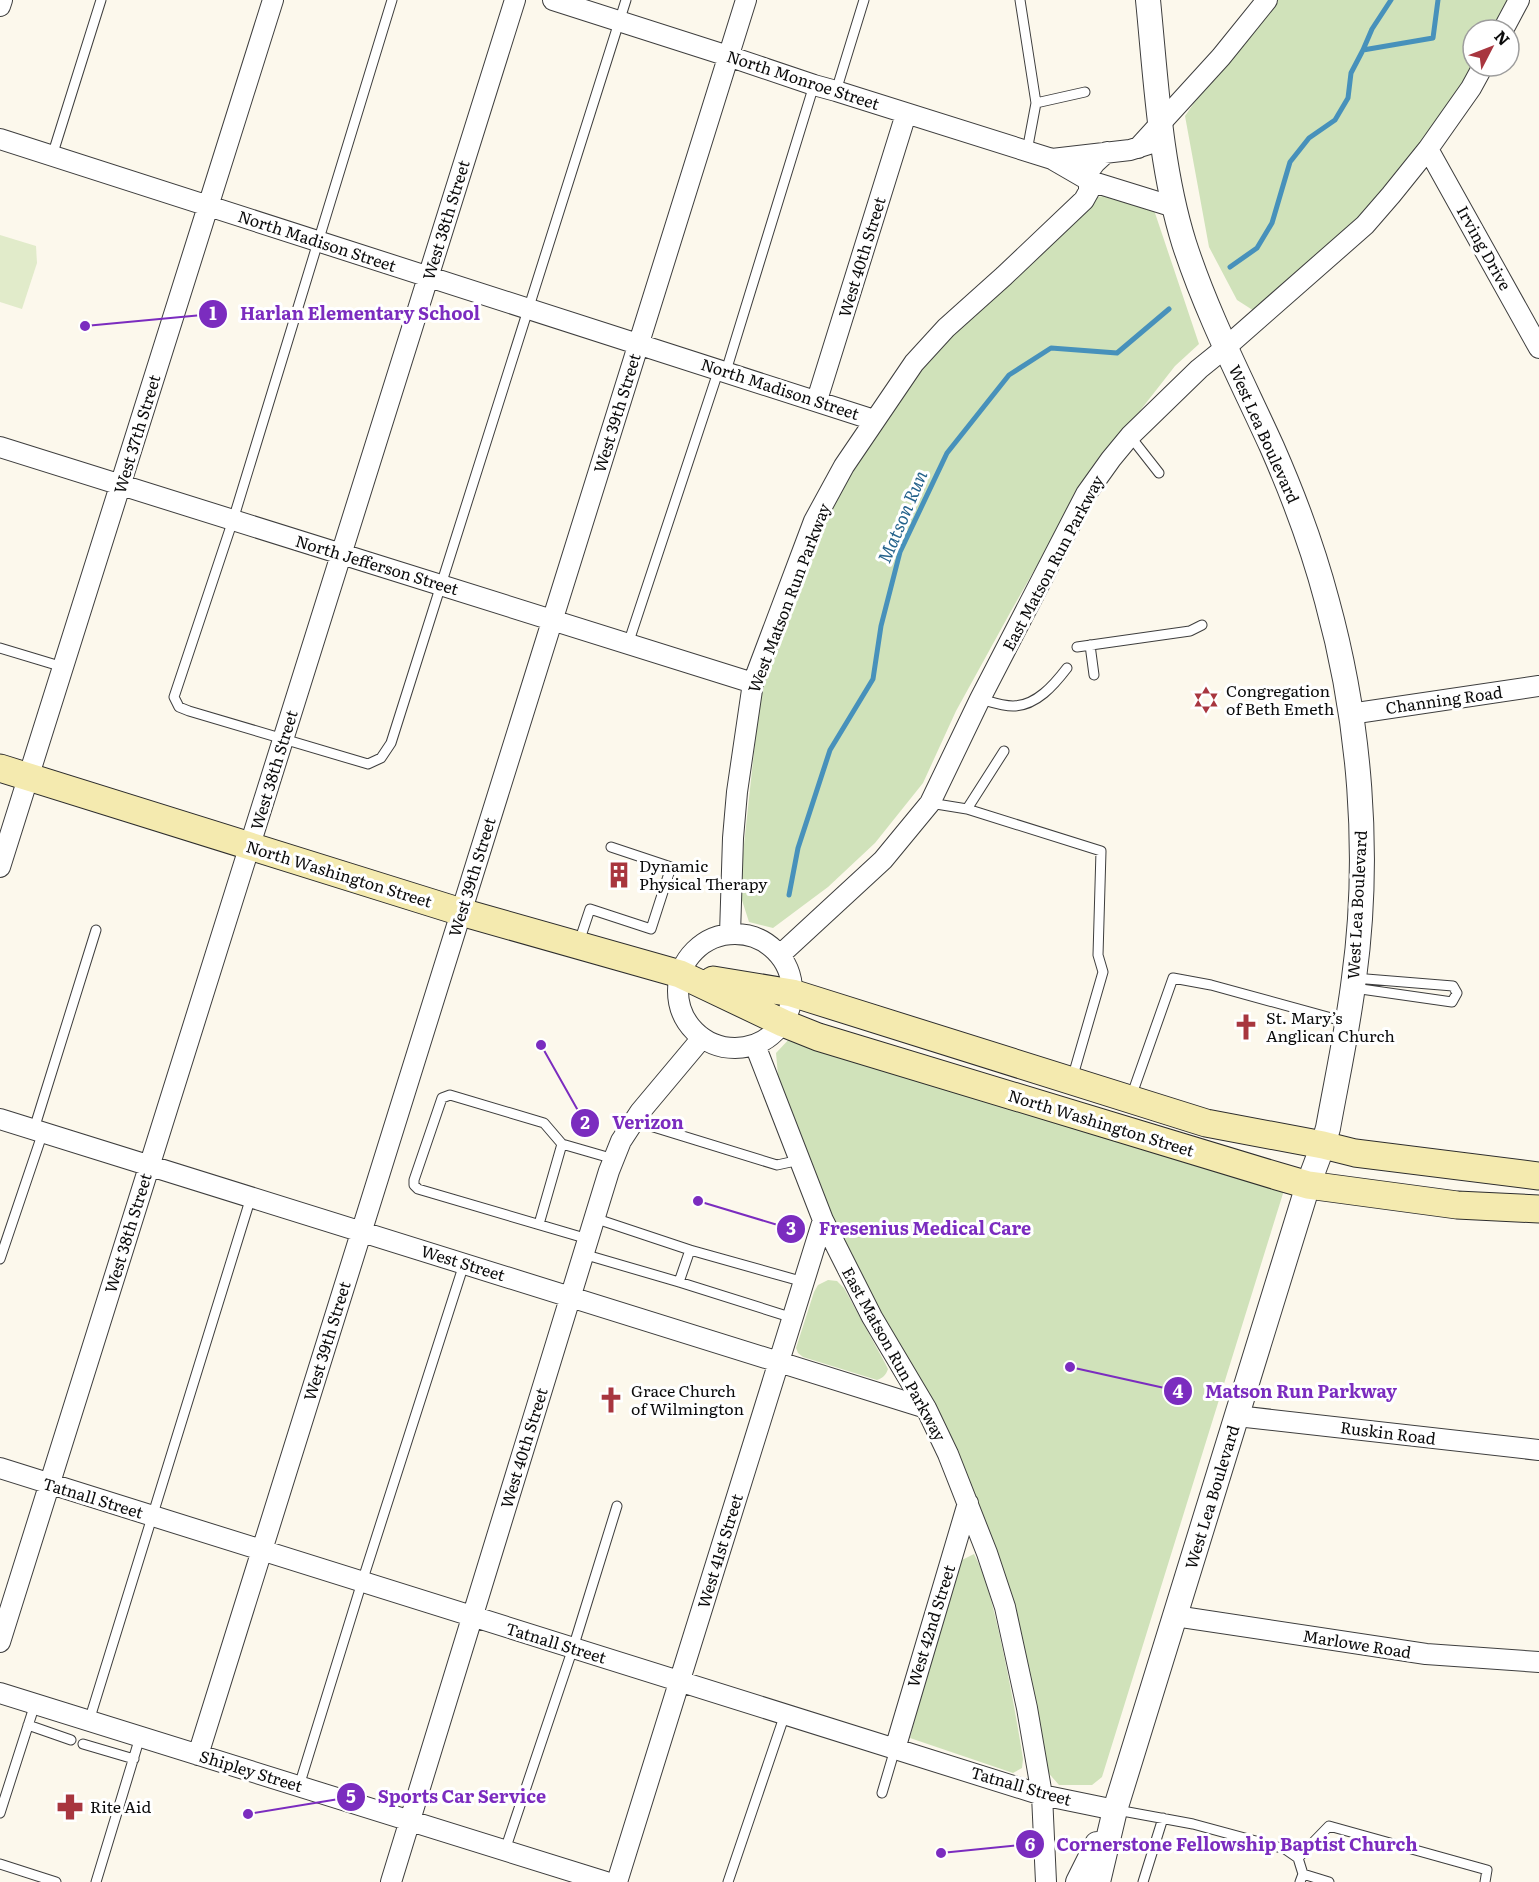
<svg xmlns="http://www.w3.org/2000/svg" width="1539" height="1882" font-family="Literata,serif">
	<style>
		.green { fill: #d0e2ba }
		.pitch { fill: #e1ebca }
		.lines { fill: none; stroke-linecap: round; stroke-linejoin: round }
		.stream { stroke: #4791bb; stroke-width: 5 }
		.service-casing { stroke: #3e3e3e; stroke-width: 11 }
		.minor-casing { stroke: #3e3e3e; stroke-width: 22 }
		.tertiary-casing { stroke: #3e3e3e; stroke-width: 26 }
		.secondary-casing { stroke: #2d2d2d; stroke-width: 29 }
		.service { stroke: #fff; stroke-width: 9 }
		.minor { stroke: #fff; stroke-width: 20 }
		.tertiary { stroke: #fff; stroke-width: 24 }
		.secondary { stroke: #f4eaaf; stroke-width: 27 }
		.labels { text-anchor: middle; stroke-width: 6; stroke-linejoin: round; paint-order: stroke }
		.street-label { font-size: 16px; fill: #0b0b0b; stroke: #fff }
		.poi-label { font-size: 16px; fill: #0b0b0b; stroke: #fff; text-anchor: start }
		.water-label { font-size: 18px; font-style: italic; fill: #25638c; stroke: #fff }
		.leader { fill: none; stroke: #7b2cbf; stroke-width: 2 }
		.callout-dot { fill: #7b2cbf; stroke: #fff; stroke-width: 2 }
		.mark-label { font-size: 18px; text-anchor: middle; font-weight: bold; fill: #fff }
		.callout-label { font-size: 18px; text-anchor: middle; font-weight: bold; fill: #7b2cbf; stroke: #fff; stroke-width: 6; stroke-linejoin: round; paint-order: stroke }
	</style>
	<rect width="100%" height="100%" fill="#fcf8ec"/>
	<path class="green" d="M1267 0H1519L1503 30H1473V66L1428 149 1262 316 1237 300 1209 247 1185 116 1238 39Z
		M1108 195 1154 210 1199 344 1175 366 1139 412 1097 460 1011 611 956 711 923 783 875 843 828 887 773 928 749 922 739 891 761 687 799 562 905 376 1084 200Z
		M792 1036 1285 1187 1102 1777 1092 1785H1059L1045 1769 1015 1614 883 1321 822 1200 779 1087 776 1053Z
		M828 1280 837 1281 844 1288 885 1363 888 1369C886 1375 883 1378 877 1380L803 1357 798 1353 796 1348 814 1292 818 1285Z
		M974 1554C986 1576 992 1603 998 1628 1008 1672 1016 1715 1023 1759L1022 1768 1013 1773 910 1738 956 1563Z"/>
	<path class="pitch" d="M0 235 36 246 37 263 22 309 0 302Z"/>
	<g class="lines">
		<path class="stream" d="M1363 50 1372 29 1391 0
			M1230 267 1257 248 1272 223 1290 162 1309 138 1335 120 1348 98 1351 73 1363 50 1433 38 1438 0
			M789 895 798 848 830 750 873 679 881 626 900 552 947 453 1009 375 1051 348 1117 353 1169 309"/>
		<g class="service-casing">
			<path id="service" d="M392 0 233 520 174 697 179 707 189 711 368 764 381 758 391 743 626 0
				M1020 0 1036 103
				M836 91 864 0
				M1027 151 1036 103 1085 92
				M52 156 101 0
				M726 371 814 85
				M1130 436 1159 473
				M628 644 719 369
				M1090 645 1094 675
				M1077 647 1190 631 1202 625
				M0 648 63 667
				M980 699C991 702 1003 706 1013 706 1036 706 1054 685 1067 668
				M930 803 967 809 1004 751
				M967 809 1101 851 1098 955 1103 972 1072 1079
				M579 942 590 909 651 929 671 867 611 847
				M1354 988 1452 1002 1457 993 1453 986 1354 978
				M1131 1097 1173 978 1211 985 1346 1022
				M634 1121 777 1165 800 1160
				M34 1129 96 930
				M594 1218 690 1250 804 1282
				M539 1224 562 1144
				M588 1239 418 1189 414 1185V1180L442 1098 450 1095 544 1123 562 1144 614 1159
				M583 1254 679 1282 793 1318
				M0 1259 43 1132
				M679 1282 690 1250
				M89 1721 251 1197
				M28 1725 71 1740
				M83 1744 134 1759
				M299 1786 362 1582 464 1264
				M882 1793 895 1749
				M1117 1810 1193 1824 1285 1849 1298 1858 1303 1874 1300 1882
				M0 1813 35 1704
				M505 1850 573 1648 617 1506
				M1298 1858 1329 1826 1487 1870 1485 1882
				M0 1864 56 1882
				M1303 1874 1329 1882
				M96 1882 140 1737
				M728 1882 785 1714
				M1143 1882 1163 1818"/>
		</g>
		<g class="minor-casing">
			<path id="minor" d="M553 0 728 56 814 85 836 91 1052 159 1090 181 1174 207
				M0 6 2 0
				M1503 30 1519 0
				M0 139 874 420
				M1138 148 1221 57 1267 0
				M1428 149 1539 348
				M1052 159 1130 150 1149 144
				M817 400 906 114
				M0 447 753 683
				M1350 714 1539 686
				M0 867 273 0
				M678 991a57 57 0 1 1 114 0a57 57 0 1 1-114 0Z
				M730 934 733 838 737 792 753 683 814 521 844 466 914 363 946 328 1004 276 1084 200 1089 191V171L1095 163 1107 152
				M780 955 883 860 930 803 980 699 1086 494 1111 459 1130 436 1199 369 1225 348 1365 225 1391 195 1428 149 1471 88 1483 66
				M755 1045 823 1220 872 1317 926 1408 948 1454 987 1553 1005 1607 1027 1708 1042 1795 1046 1882
				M0 1119 926 1408
				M1237 1416 1539 1450
				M0 1468 1042 1795 1115 1810
				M1175 1616 1426 1654 1539 1662
				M0 1642 515 0
				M0 1693 606 1882
				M895 1749 968 1503
				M198 1755 746 0
				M391 1882 609 1171 621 1141 640 1112 702 1038
				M617 1882 823 1220"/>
		</g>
		<g class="tertiary-casing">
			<path id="tertiary" d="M1078 1882 1097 1844
				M1098 1882 1115 1810 1308 1185 1323 1145 1328 1128C1337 1078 1348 1028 1354 978 1371 854 1360 721 1327 601 1313 548 1294 497 1272 447 1241 379 1207 314 1184 243 1160 166 1156 80 1148 0"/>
		</g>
		<g class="secondary-casing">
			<path id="secondary" d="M0 768 461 912 680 974 783 1023 818 1037 1277 1176 1308 1185 1457 1205 1539 1209
				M713 980 792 993 1206 1123 1323 1145 1355 1153 1539 1176"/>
		</g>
		<use href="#service" class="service"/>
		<use href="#minor" class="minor"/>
		<use href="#tertiary" class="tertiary"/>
		<use href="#secondary" class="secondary"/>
	</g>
	<defs>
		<g id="synagogue-bare" transform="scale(2.07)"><path d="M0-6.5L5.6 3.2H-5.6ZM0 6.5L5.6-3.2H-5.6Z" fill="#a8363f" stroke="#fff" stroke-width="2.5" paint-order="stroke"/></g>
		<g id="building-bare" transform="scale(2.07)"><path d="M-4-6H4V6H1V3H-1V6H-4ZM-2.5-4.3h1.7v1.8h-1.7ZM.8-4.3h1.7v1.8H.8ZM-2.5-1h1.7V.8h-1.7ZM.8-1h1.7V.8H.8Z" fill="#a8363f" stroke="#fff" stroke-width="2.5" paint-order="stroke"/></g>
		<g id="church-bare" transform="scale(2.07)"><path d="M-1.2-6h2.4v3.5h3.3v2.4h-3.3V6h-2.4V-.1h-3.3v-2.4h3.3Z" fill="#a8363f" stroke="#fff" stroke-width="2.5" paint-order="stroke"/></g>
		<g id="pharmacy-bare" transform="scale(2.07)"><path d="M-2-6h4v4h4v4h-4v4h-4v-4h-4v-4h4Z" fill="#a8363f" stroke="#fff" stroke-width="2.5" paint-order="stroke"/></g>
	</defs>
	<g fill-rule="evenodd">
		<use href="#synagogue-bare" x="1206" y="700"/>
		<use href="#building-bare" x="619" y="875"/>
		<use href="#church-bare" x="1246" y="1027"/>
		<use href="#church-bare" x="611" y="1400"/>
		<use href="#pharmacy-bare" x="70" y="1807"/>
	</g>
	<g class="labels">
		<g class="street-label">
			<text transform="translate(803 80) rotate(18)" y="6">North Monroe Street</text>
			<text transform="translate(446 220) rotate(-73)" y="6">West 38th Street</text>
			<text transform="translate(317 241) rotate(18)" y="6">North Madison Street</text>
			<text transform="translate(1484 248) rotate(61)" y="6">Irving Drive</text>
			<text transform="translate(862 257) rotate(-73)" y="6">West 40th Street</text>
			<text transform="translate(780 389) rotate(18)" y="6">North Madison Street</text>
			<text transform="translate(617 413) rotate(-73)" y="6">West 39th Street</text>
			<text transform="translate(137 434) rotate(-73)" y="6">West 37th Street</text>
			<text transform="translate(1264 434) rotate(66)" y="6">West Lea Boulevard</text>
			<text transform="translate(1053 563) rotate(-62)" y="6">East Matson Run Parkway</text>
			<text transform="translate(377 565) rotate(17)" y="6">North Jefferson Street</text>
			<text transform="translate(789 598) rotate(-69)" y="6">West Matson Run Parkway</text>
			<text transform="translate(1444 700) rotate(-8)" y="6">Channing Road</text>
			<text transform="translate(274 770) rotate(-73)" y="6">West 38th Street</text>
			<text transform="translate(339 874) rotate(17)" y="6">North Washington Street</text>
			<text transform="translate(472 877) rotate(-73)" y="6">West 39th Street</text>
			<text transform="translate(1357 905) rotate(-87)" y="6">West Lea Boulevard</text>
			<text transform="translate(1101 1123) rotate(17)" y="6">North Washington Street</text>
			<text transform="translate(128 1233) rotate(-73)" y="6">West 38th Street</text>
			<text transform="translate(463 1263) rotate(17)" y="6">West Street</text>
			<text transform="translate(327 1341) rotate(-73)" y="6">West 39th Street</text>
			<text transform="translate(894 1354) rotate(61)" y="6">East Matson Run Parkway</text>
			<text transform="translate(1388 1433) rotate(7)" y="6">Ruskin Road</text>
			<text transform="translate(524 1448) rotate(-73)" y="6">West 40th Street</text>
			<text transform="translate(1212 1497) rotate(-73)" y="6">West Lea Boulevard</text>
			<text transform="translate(93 1498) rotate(17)" y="6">Tatnall Street</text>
			<text transform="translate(720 1551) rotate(-73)" y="6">West 41st Street</text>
			<text transform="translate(931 1626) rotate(-73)" y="6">West 42nd Street</text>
			<text transform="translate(556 1643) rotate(17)" y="6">Tatnall Street</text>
			<text transform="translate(1357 1644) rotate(9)" y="6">Marlowe Road</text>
			<text transform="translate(251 1771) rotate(17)" y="6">Shipley Street</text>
			<text transform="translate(1021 1786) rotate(16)" y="6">Tatnall Street</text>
		</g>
		<g class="poi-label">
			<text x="1226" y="697">Congregation<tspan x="1226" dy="18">of Beth Emeth</tspan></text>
			<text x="639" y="872">Dynamic<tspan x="639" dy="18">Physical Therapy</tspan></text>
			<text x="1266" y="1024">St. Mary’s<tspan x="1266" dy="18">Anglican Church</tspan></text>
			<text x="631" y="1397">Grace Church<tspan x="631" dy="18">of Wilmington</tspan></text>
			<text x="90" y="1813">Rite Aid</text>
		</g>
		<g class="water-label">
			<text transform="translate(903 517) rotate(-67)" y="6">Matson Run</text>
		</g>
	</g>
	<path class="leader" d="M85 326L213 314M541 1045L585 1123M698 1201L791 1229M1070 1367L1178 1391M248 1814L351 1797M941 1853L1030 1844"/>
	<g class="callout-dot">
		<circle cx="85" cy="326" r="6"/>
		<circle cx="541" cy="1045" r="6"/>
		<circle cx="698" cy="1201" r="6"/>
		<circle cx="1070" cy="1367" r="6"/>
		<circle cx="248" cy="1814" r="6"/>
		<circle cx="941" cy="1853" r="6"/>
		<circle cx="213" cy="314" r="15"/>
		<circle cx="585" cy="1123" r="15"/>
		<circle cx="791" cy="1229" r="15"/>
		<circle cx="1178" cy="1391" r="15"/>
		<circle cx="351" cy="1797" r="15"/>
		<circle cx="1030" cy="1844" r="15"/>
	</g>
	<g class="mark-label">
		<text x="213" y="320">1</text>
		<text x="585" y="1129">2</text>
		<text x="791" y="1235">3</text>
		<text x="1178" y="1398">4</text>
		<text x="351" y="1803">5</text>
		<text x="1030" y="1851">6</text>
	</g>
	<g class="callout-label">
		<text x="360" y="320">Harlan Elementary School</text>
		<text x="648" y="1129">Verizon</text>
		<text x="925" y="1235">Fresenius Medical Care</text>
		<text x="1301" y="1398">Matson Run Parkway</text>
		<text x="462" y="1803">Sports Car Service</text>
		<text x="1237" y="1851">Cornerstone Fellowship Baptist Church</text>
	</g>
	<g transform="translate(1491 48) rotate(48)"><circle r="28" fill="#ffffff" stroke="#9d9d9d" stroke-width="1.5"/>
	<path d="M0-4.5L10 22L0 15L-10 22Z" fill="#a8363f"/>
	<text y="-9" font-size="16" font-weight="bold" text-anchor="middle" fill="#0b0b0b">N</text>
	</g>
</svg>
